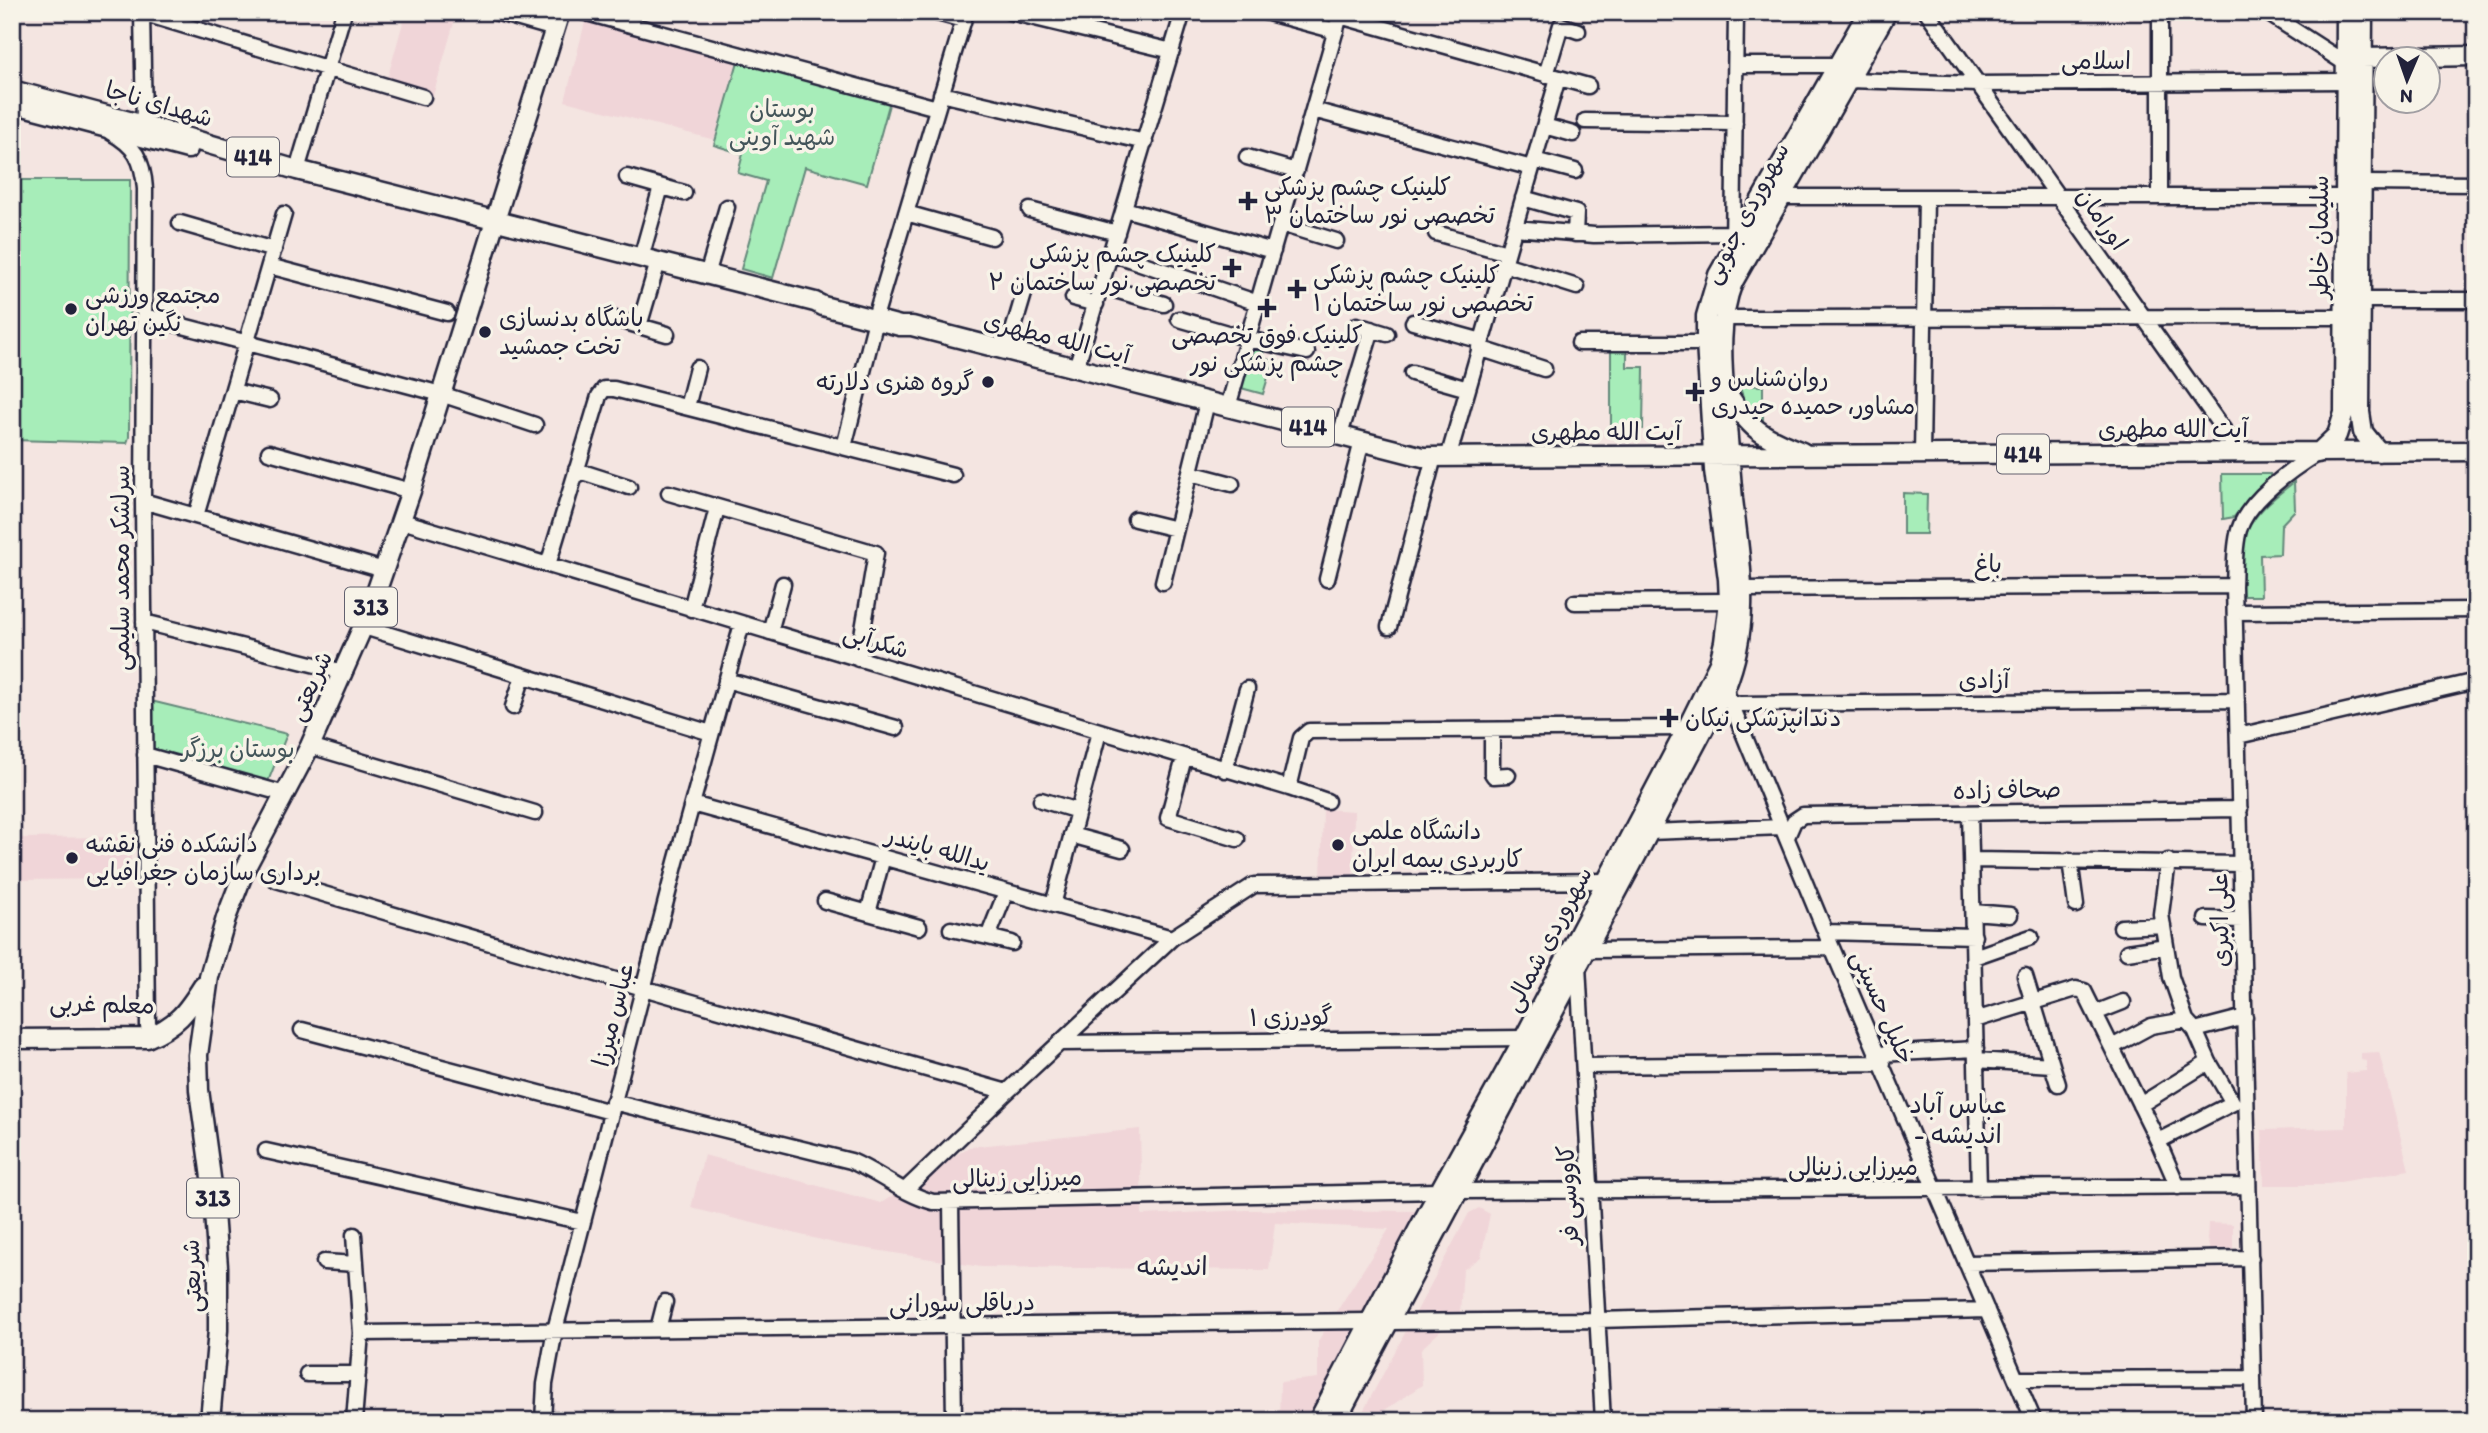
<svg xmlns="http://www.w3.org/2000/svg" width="2488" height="1433" font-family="Itim,'Playpen Sans Arabic',sans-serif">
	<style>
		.built { fill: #f0d5d8 }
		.green { fill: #a7edb9; stroke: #64887a; stroke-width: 2 }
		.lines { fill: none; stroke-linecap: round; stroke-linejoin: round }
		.minor-casing { stroke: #22223b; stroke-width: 19 }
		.major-casing { stroke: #22223b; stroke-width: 23 }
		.minor { stroke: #f7f3e8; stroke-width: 14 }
		.major { stroke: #f7f3e8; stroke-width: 18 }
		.poi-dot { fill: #22223b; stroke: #f7f3e8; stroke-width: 2.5 }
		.labels { text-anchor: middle; stroke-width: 7; stroke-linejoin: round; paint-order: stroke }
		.shield { fill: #f7f3e8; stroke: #62616f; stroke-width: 2 }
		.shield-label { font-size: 23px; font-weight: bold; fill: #22223b }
		.street-label { font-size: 24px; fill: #22223b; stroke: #f7f3e8 }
		.park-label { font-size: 24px; fill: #43555a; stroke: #f7f3e8 }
		.poi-label { font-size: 24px; fill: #22223b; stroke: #f7f3e8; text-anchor: start }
		.neighbourhood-label { font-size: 26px; fill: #22223b; stroke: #f7f3e8 }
	</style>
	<rect width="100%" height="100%" fill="#f4e5e1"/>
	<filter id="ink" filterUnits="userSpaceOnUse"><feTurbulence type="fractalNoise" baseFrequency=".0143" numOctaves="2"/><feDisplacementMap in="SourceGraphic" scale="14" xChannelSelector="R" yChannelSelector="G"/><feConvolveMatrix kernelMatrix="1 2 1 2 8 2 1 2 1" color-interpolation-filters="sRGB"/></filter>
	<g filter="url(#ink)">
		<path class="built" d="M406 12H457L433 96 386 83Z
			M585 22 738 62 715 140 565 101Z
			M1323 809 1354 811 1353 880H1321Z
			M131 837V879L12 880V838Z
			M2379 1052 2409 1170 2323 1185H2264L2262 1130 2346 1128V1073L2366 1071V1061L2361 1060V1053Z
			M1140 1129 1142 1215 1248 1210 1419 1211 1307 1421H1279L1280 1382 1318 1378V1341L1389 1229 1275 1223 1269 1270 981 1267 838 1244 691 1208 704 1155 881 1203 969 1147Z
			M1479 1208 1490 1214 1481 1257 1463 1270 1460 1313 1421 1349 1422 1385 1379 1414 1375 1421H1358L1469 1213Z
			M2208 1223 2233 1224V1257L2212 1256 2207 1240Z"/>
		<path class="green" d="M739 58 890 101 867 184 805 167 773 278 741 269 766 181 738 173 743 154 714 145Z
			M12 180H130L129 437 127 443 12 440Z
			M1255 340 1266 343 1262 358 1273 361 1263 394 1241 388Z
			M1611 351H1627V367H1644L1643 429H1611Z
			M1739 385 1763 386V422L1747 408Z
			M2222 474H2270V481L2249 499 2234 517 2223 519Z
			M2294 482 2295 510 2281 525 2280 554 2260 555 2261 596H2241C2239 534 2243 521 2294 482Z
			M1903 493 1927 494 1926 534H1903Z
			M151 701 287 734 267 784 152 754Z"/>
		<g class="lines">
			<g class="minor-casing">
				<path id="minor" d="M142 12 144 125
					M495 12 555 29
					M583 12 937 108
					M934 12 963 20
					M1010 12 1172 51
					M1265 12 1336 31
					M1927 12 2240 453
					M2160 12V197
					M2266 12 2345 63
					M142 13 423 97
					M1340 16 1588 86
					M1736 65H1837
					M1546 75 1561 25 1578 31
					M1848 80 1978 84 2345 81
					M941 94 1145 142
					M1313 110 1532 168
					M1585 121 1735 123
					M1544 126 1573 134
					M110 132C135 146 143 159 145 189L143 501 148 1027
					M1247 157 1296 171
					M1534 160 1575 171
					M297 170 344 12
					M627 177 684 193
					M2363 183 2476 184
					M1781 197H2345
					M1523 198 1576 213 1575 234
					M1124 209 1273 251
					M1030 210 1117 233
					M906 213 992 237
					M180 223 274 250
					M1281 224 1336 241
					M1515 228 1594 235 1733 233
					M1436 233 1507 253
					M1733 247 1736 12
					M1111 253 1258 303
					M641 258 661 187
					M1504 264 1577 287
					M269 266 447 313
					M707 275 727 207
					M1101 286 1164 304
					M1073 298 1096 304
					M2362 300H2476
					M876 314 966 12
					M145 316 441 394 535 425
					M608 317 667 334
					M1723 318 2344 317
					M1179 319 1248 339 1307 352
					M1413 322 1482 341
					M1357 325 1387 334
					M639 326 658 262
					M1579 343H1706
					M1479 348 1544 369
					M1007 351 1026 287
					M1076 368 1183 12
					M1412 373 1468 389
					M233 391 270 400
					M687 407 697 368
					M1228 407 1341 12
					M1340 435 1372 329
					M844 447 876 320
					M269 452 411 491
					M1922 455 1926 197
					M1448 458 1558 78
					M576 470 629 487
					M1190 473 1232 484
					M669 493 876 553 858 659
					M143 501 384 570
					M196 516 284 214
					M1135 519 1176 529
					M402 521 1289 788 1301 738 1309 731 1687 728
					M548 565 599 396 604 389H614L953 475
					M1327 579 1362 441
					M1163 582 1207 402
					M1743 589 2234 586
					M1575 602 1729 601
					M691 609 717 508
					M2235 612 2476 610
					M144 622 344 672
					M364 627 711 733
					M1389 627 1434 457
					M770 632 783 584
					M726 680 896 728
					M1725 689 1832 948 2034 1421
					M1731 702 1739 704 2237 700
					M513 707 523 676
					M1492 730V773L1494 776 1508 775
					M2238 736 2476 681
					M310 746 535 813
					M145 755 285 794
					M1184 758 1168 818 1237 839
					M1225 770 1247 689
					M1289 788 1327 801
					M1041 800 1078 811
					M692 804 1172 938
					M1970 813 1979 1189
					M1649 832 1783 827
					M1071 835 1122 849
					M1787 837 1794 821 1803 815 2240 809
					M1972 860 2241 864
					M2070 860 2076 905
					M276 880 643 988 1007 1092
					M825 901 919 927
					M1053 905 1099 732
					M1973 912 2010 915
					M868 913 883 857
					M2206 919 2242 920
					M2121 927 2163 925
					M951 929 988 937 1006 892
					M1826 932 1974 936
					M988 937 1012 943
					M1586 950 1832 948
					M2127 952 2166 946
					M1974 957 2031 937
					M1578 966 1603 1421
					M2095 1013 2123 1002
					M1975 1020 2076 989 2084 991 2158 1141 2178 1187
					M302 1030 611 1112
					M2195 1030 2245 1017
					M1060 1043 1524 1038
					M2112 1047 2151 1026 2186 1020
					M1879 1054 1976 1049
					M1976 1060 2052 1065 2025 976
					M2052 1065 2058 1084
					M1584 1066 1883 1063
					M613 1102 851 1161C879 1173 903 1194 933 1202L1439 1191
					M2140 1105 2209 1062
					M2158 1141 2233 1103 2209 1062 2195 1030 2186 1020 2171 977 2161 914 2168 861
					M266 1151 583 1222
					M905 1190 1007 1092 1172 938 1254 885 1607 881
					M1458 1191 2248 1186
					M951 1202 954 1421
					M354 1235 361 1333 354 1421
					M324 1262 356 1264
					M1966 1263 2251 1258
					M1388 1322 1597 1320 1987 1310
					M658 1329 665 1302
					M361 1333 1369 1321
					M307 1374H358
					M2017 1379 2253 1378
					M543 1421 545 1384 555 1330 676 862 742 624
					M2254 1421 2234 586C2235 567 2234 548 2239 530 2248 500 2292 469 2318 453"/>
			</g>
			<g class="major-casing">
				<path id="major" d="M2363 12 2360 412 2363 432 2379 452
					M2352 61 2362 58 2476 56
					M12 90 144 125 297 170 815 302 823 306 900 326H912L1423 457 2476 451
					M12 103 188 149
					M1726 391C1750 429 1760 436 1802 452
					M2318 453 2337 435 2344 413 2346 12
					M12 1039 147 1038C177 1025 186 1013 203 986
					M210 1421 218 1330V1267L212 1185 199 1090 198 1055 209 977 226 918 245 869 310 746 369 613 411 491 560 12
					M1318 1421 1419 1228 1524 1038 1687 728 1719 663 1724 642 1729 601 1728 579 1714 470 1706 343V316L1718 275 1868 12
					M1336 1421 1725 689C1752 624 1741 566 1733 499 1730 467 1728 435 1725 403 1722 363 1718 320 1733 282L1887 12"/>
			</g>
			<use href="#minor" class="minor"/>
			<use href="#major" class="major"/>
		</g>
	</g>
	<g class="poi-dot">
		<path d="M1244.5 190.5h7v7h7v7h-7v7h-7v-7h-7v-7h7z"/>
		<path d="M1228.5 257.5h7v7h7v7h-7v7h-7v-7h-7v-7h7z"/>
		<path d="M1293.5 278.5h7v7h7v7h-7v7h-7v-7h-7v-7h7z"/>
		<path d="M1263.5 297.5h7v7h7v7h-7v7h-7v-7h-7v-7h7z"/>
		<circle cx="71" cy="309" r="7"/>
		<circle cx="485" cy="332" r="7"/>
		<circle cx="988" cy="382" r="7"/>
		<path d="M1691.5 381.5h7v7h7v7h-7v7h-7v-7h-7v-7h7z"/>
		<path d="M1665.5 707.5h7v7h7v7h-7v7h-7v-7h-7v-7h7z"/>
		<circle cx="1338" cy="845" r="7"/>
		<circle cx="72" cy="858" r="7"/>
	</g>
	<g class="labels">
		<g class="shield">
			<rect x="227" y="137.5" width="52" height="39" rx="5"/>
			<rect x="1282" y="407.5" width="52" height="39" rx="5"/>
			<rect x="1997" y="434.5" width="52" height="39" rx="5"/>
			<rect x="345" y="587.5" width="52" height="39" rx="5"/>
			<rect x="187" y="1178.5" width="52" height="39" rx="5"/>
		</g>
		<g class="shield-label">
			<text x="253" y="165">414</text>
			<text x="1308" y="435">414</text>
			<text x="2023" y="462">414</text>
			<text x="371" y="615">313</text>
			<text x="213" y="1206">313</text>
		</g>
		<g class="street-label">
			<text x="2096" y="69">اسلامی</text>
			<text transform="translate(159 104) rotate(16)" y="8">شهدای ناجا</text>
			<text transform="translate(1746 213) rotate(-62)" y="8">سهروردی جنوبی</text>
			<text transform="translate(2102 219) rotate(55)" y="8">اورامان</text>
			<text transform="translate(2320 237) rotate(-90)" y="8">سلیمان خاطر</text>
			<text transform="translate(1057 338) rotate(14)" y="8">آیت الله مطهری</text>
			<text x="2173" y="437">آیت الله مطهری</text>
			<text x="1606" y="440">آیت الله مطهری</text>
			<text x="1988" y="572">باغ</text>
			<text transform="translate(121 568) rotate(-90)" y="8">سرلشکر محمد سلیمی</text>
			<text transform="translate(876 641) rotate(17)" y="8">شکرآبی</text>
			<text x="1984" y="688">آزادی</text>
			<text transform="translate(310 686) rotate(-65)" y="8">شریعتی</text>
			<text transform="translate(2007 790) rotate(-1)" y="8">صحاف زاده</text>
			<text transform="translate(938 849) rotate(16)" y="8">یدالله بایندر</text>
			<text transform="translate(2220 920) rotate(-91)" y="8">علی‌ اکبری</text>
			<text transform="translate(1548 939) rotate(-62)" y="8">سهروردی شمالی</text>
			<text transform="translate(102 1004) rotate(2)" y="8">معلم غربی</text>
			<text transform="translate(1883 1007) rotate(66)" y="8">خلیل حسینی</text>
			<text transform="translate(613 1015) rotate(-76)" y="8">عباس میرزا</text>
			<text transform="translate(1291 1017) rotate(-1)" y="8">گودرزی ۱</text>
			<text x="1853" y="1175">میرزایی زینالی</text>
			<text transform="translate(1017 1178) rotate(-1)" y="8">میرزایی زینالی</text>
			<text transform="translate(1568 1195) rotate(-93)" y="8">کاووسی فر</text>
			<text transform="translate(192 1276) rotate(-92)" y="8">شریعتی</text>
			<text transform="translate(962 1303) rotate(-1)" y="8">دریاقلی سورانی</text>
		</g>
		<g class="park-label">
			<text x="782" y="117">بوستان<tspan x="782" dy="28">شهید آوینی</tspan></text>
			<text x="238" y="757">بوستان برزگر</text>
		</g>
		<g class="poi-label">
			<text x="1264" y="195">کلینیک چشم پزشکی<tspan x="1264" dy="28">تخصصی نور ساختمان ۳</tspan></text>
			<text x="1216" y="262" text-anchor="end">کلینیک چشم پزشکی<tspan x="1216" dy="28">تخصصی نور ساختمان ۲</tspan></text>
			<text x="1313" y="283">کلینیک چشم پزشکی<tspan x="1313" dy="28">تخصصی نور ساختمان ۱</tspan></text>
			<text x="85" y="303">مجتمع ورزشی<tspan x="85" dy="28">نگین تهران</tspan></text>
			<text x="499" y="326">باشگاه بدنسازى<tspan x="499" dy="28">تخت جمشيد</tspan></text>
			<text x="1267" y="343" text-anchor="middle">کلینیک فوق تخصصی<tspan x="1267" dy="28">چشم پزشکی نور</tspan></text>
			<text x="1711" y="386">روان‌شناس و<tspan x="1711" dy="28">مشاور، حمیده حیدری</tspan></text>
			<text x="974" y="390" text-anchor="end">گروه هنری دلارته</text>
			<text x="1685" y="726">دندانپزشکی نیکان</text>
			<text x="1352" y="839">دانشگاه علمی<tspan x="1352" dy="28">کاربردی بیمه ایران</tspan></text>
			<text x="86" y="852">دانشکده فنی نقشه<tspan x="86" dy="28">برداری سازمان جغرافیایی</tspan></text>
		</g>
		<g class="neighbourhood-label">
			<text x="1958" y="1113">عباس آباد<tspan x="1958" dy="30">- اندیشه</tspan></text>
			<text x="1172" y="1275">اندیشه</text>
		</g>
	</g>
	<rect width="2488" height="1433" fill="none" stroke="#f7f3e8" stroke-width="42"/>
	<rect x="21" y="21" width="2446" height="1391" fill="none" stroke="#22223b" stroke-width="2.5" filter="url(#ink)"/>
	<g transform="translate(2407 80) rotate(182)"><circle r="33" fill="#f7f3e8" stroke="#a29fa3" stroke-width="2"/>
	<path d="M0-5L12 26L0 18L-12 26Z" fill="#22223b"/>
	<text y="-10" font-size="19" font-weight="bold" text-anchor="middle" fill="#22223b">N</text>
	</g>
</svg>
